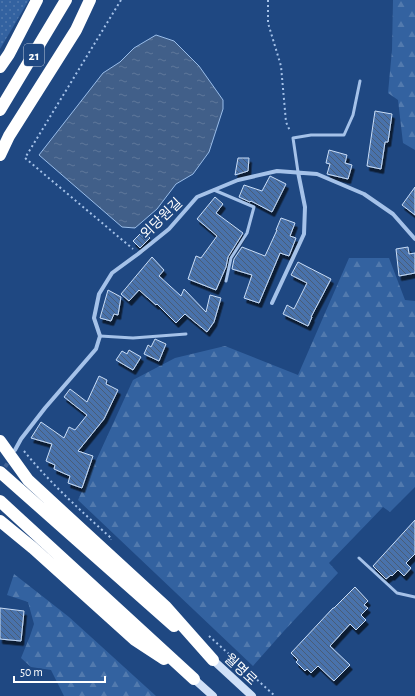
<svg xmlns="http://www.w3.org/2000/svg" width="415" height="696" font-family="'Alegreya Sans','Noto Sans KR',sans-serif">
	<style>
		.grass { fill: url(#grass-dots) }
		.forest { fill: url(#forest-firs) }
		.water { fill: url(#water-ripples); stroke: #99bdea }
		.building { fill: url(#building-back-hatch); stroke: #c9ddf7; filter: url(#shadow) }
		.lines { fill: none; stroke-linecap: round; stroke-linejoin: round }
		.street-tunnel { stroke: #416395; stroke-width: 4; stroke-dasharray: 4 2; stroke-linecap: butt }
		.path { stroke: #a5c2e9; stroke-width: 2; stroke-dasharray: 2 3; stroke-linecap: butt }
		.lane { stroke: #a5c2e9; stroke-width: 3 }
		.street { stroke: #a5c2e9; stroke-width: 4 }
		.secondary { stroke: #d0e0f7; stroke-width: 8 }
		.highway { stroke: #fff; stroke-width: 12 }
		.labels { text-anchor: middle; stroke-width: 3.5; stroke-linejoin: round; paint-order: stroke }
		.shield { fill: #1f4882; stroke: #bcc8da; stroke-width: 1 }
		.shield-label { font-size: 13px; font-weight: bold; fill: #fff }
		.street-label { font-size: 14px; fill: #fff; stroke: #1f4882 }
	</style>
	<defs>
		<pattern id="grass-dots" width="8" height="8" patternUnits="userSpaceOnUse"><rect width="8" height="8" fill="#3362a0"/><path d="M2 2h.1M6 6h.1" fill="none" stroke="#527aae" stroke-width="1.8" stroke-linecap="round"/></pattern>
		<pattern id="forest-firs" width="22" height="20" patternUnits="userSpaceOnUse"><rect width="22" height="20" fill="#3362a0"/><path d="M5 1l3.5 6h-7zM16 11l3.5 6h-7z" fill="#527aae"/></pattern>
		<pattern id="water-ripples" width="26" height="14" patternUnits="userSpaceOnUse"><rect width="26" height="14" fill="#415f89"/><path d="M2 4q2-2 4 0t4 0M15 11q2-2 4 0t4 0" fill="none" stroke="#5e779b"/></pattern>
		<pattern id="building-back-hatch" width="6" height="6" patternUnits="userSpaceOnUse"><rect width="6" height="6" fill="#4872ab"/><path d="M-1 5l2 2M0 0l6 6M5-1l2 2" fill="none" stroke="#4a5d77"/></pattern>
		<filter id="shadow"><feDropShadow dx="2.5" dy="4.5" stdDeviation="0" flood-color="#0009"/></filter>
	</defs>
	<rect width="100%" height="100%" fill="#1f4882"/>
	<path class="grass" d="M0 0H29L0 49Z"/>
	<path class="forest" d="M393 0H415V150L403 143 398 100 388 93 392 50Z
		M349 258H389L405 300 415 301V487L390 512 383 507 329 563 338 573 283 632 253 666 78 500 133 380 175 358 225 346 298 375Z
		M14 574 69 617 156 696H64L51 670 31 667 21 658 30 636 34 624 28 602 7 595Z"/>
	<path class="water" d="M156 35 174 41 199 66 223 100V109L209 152 193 174 176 184 157 209 135 228 122 227 39 155 103 73 120 62 134 48Z"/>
	<path class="building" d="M375 111 392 114 388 142H385L381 169 367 166Z
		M329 150 347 155 345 163 352 165 348 179 327 174 330 164 326 163Z
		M238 158H249L248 171 235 175Z
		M270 176 286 184 272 212 251 201 250 202 239 197 244 185 262 191Z
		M415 187V215L402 205Z
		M215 197 223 204 216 213 243 233 228 257 226 267 216 290 188 279 196 256 201 258 217 236 197 219Z
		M281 218 295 223 290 236 296 238 289 256 280 253 259 303 244 298 252 275 232 269 234 259 242 247 265 256 277 230H276Z
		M143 231 150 238 140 248 133 241Z
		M408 247 409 254 415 253V273L399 276 396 249Z
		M152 257 164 270 159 276 181 296 184 289 206 312 210 295 221 298 214 322 207 332 185 314 176 323 157 304 156 305 139 290 129 301 121 294Z
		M298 262 331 279 311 317H312L308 326 283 314 287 305 294 309 307 283 291 275Z
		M108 290 121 297 118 315 114 314 111 321 100 318Z
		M155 339 166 344 159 361 144 354 148 345 151 347Z
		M129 350 141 357 133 370 116 360 122 351 127 354Z
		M99 376 107 380 106 384 118 390 104 419 78 451 93 456 82 488 68 483 70 476 54 469 55 465 46 461 52 444 31 438 41 422 64 438 69 427 75 430 87 415 64 397 70 389 87 402Z
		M415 520V554L406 563 411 568 404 576 398 570 392 576 391 575 386 579 373 566Z
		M355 587 368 601 364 605 368 608 361 615 366 620 356 630 350 624 330 646 350 665 334 681 318 666 311 673 307 669 305 671 296 662 298 660 291 653 333 608H334Z
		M0 608 24 611 21 641 0 639Z"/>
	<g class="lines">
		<path class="street-tunnel" d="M2 472 10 459"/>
		<path class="path" d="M121 0 25 158 133 249
			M268 0V23L281 66 286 122 290 131
			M24 451C50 483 80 510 111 538V540
			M209 636 275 696"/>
		<path class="lane" d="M298 172 293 138 311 135H344L353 115 360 81
			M214 190 254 207 247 233 231 258 226 281
			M100 336 133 338 186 334
			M359 558 397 593 415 597"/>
		<path class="street" d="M272 303 304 234 305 207 298 172
			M15 450 21 439 45 408 96 349 100 336 94 318 99 294 112 273 138 254 169 229 197 197 238 180 277 171 317 174 364 194 393 214 415 239"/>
		<path class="secondary" d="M213 660 252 696
			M194 679 213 696"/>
		<path class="highway" d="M0 67 9 54 37 0
			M0 110 66 0
			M0 155 9 136 76 30 90 0
			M0 441 28 480 166 607 213 660
			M0 472 174 626
			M0 501 194 679
			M0 521 33 548 135 640 164 659"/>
	</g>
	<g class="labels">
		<rect class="shield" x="24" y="44" width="20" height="22" rx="3"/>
		<g class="shield-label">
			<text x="34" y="60">21</text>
		</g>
		<g class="street-label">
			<text transform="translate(161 218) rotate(-44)" y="5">외당원길</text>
			<text transform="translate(241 669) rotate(43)" y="5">월명로</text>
		</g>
	</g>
	<path d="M14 676v6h91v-6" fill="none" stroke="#ffffff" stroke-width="2"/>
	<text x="20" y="676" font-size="12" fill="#ffffff" stroke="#1f4882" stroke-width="3" paint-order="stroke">50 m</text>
</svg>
